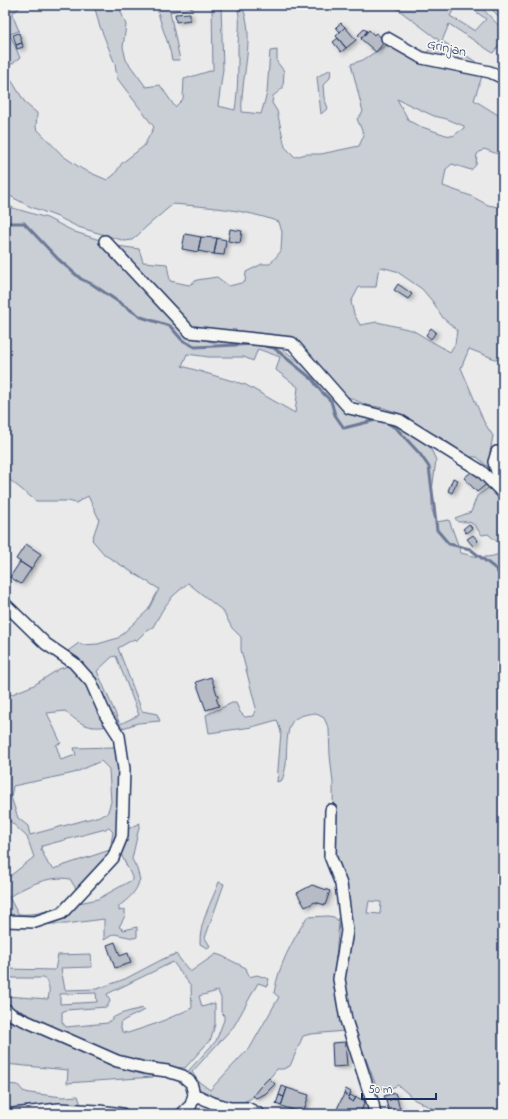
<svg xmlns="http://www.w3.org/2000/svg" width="508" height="1119" font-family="'Indie Flower',sans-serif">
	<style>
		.green { fill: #caced5; stroke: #727e9a; fill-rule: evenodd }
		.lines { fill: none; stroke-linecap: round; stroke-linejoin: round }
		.stream { stroke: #6c7995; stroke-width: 3 }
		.building { fill: #b6bbc6; stroke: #1b2f5e; filter: url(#shadow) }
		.minor-casing { stroke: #1b2f5e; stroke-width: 14 }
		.minor { stroke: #f6f6f2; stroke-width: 11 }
		.labels { text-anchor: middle; stroke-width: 3.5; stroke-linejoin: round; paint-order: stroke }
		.street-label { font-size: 14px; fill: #1b2f5e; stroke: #f6f6f2 }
	</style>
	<defs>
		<filter id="shadow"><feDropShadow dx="3" dy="2" stdDeviation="2" flood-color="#0004"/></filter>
	</defs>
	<rect width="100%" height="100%" fill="#e9eae9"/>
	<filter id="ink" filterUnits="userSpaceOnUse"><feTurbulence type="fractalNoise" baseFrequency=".025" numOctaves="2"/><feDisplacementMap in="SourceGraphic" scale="8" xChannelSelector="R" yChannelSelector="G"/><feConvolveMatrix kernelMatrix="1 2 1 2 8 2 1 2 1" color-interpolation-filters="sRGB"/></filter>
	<g filter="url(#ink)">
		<path class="green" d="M5 5H22L12 14 19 31 10 34 20 58 5 69Z
			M92 5H120V9L126 25 123 47 126 60 146 87 160 85 175 107 183 99 184 79 213 70 212 5H221L223 69 218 106 235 110C238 90 238 69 238 48 238 35 241 23 238 10L244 11C255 42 240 80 242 112L261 114 267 93 270 51 277 50V62L284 71 283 88 273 96 272 103 277 111 285 147 295 157 306 154H321L359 146 364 135 357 119 363 112 351 64 363 60 389 43 483 73 474 100 503 118V156L484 149 477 154 476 165 471 170 452 164 446 169 443 186 471 196 488 205 503 208V362L469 349 461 368 484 422 493 436 490 452 496 474 477 457H470L440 437 425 430 398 413 384 408 366 405 344 395 284 341 275 335 265 334H209L185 325 117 252V246L139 249 143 262 167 264 170 281 189 285 197 280 217 277 229 286 245 282 246 272 262 264H270L281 251 282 232 279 222C244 209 209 207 173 204L146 227 138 235 132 240 125 241 78 227 58 217 31 207 6 194 5 193V70L26 104 37 113 36 128 63 156 82 169 107 180 114 175 122 163 144 146 154 127 117 78 115 64 99 24 96 12ZM397 99 434 116 447 119 464 126V128L453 136 446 135 419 126 409 121ZM381 267 396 271 422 289 433 302 443 318 457 330 455 344 450 352 412 330 377 322 360 325 354 314 351 302 359 287H376L378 272Z
			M157 5H193V8L170 12 180 60H172C169 41 159 24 157 5Z
			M392 5H456L450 16 475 31 486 19 467 5H479L503 30V40L493 53 449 24 442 41 483 66 424 55 439 40Z
			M488 5H503V21Z
			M331 69 330 78 323 85 324 98 328 108 321 114 317 77Z
			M5 203 13 208 47 218 75 232 109 243 190 334 211 342H232L279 346 324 382 336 397 385 417 430 447 436 460 432 491V510L436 522 449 520 461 553C476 557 489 560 503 552V558L499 570 503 576V1114H444L415 1100 398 1085 389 1089 377 1088 341 994 346 924 334 874 333 783 330 755 329 729 324 718 315 713C307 714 301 715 295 719 285 726 287 754 286 765 285 770 284 775 282 780L277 782 281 732 277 720 252 727 209 733 206 715 232 703H236L240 712 245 717 253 716 256 708 241 650V637L232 628 223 611 188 583 173 596 163 609 153 627 147 630 136 641 134 639 118 648 142 711 157 714 160 721 138 723 123 728 120 727 116 724 87 668 65 653 79 643 82 645 98 644 118 638 148 610 159 589 105 555 92 540 99 519 88 496 76 503 68 501H36L5 476ZM258 349 280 357 276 370 298 387 295 413 246 385 182 366 187 354 209 357H244L253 361ZM116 656 139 715 120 724 97 671 112 657ZM369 901 381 902 380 914 367 913Z
			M494 484 503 492V545H501L488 534 482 535C478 531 476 525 471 523 468 521 462 522 458 522L455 518 471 512 477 496Z
			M71 665 86 681 108 726C88 730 79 723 65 711L47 713 61 743 56 745 61 760 76 755 74 748 114 747 121 771 119 828 111 856 78 892 70 879C50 875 25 886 9 897L18 914C32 915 42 913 55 908L60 910 42 918H5V880L34 857 27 837 10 821 5 822V697L34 685 59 669ZM101 761 109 769 111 802 107 814 30 835 28 826 18 818 11 797 13 786 74 773ZM109 828 113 832 110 850 53 869 48 864 41 849 42 846Z
			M140 823 132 859 137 869 140 880 139 881C137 892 127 900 119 906V911L125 909V916L119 927 124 930 137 927V937L134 938 114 934 104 940V919L66 924H44L74 904 98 899 132 880V877L120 852 126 830Z
			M219 882 224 884 205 938 210 946 207 948 200 944C199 923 212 901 219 882Z
			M328 916 334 917 339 922 334 981 338 1008 345 1031 311 1034 303 1036 290 1066 283 1069H277C271 1076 256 1096 250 1099 221 1113 203 1096 188 1073L190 1069 216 1041 224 1020V1015L221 1012V998L218 991 199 996 202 1007 215 1003V1024L211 1039 185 1068 158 1066 121 1057 5 1004V996L48 999C50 990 50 985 44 978H5V969L55 970 58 955 91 954 92 967 61 968 65 990 97 989 125 979 163 959 176 954 190 972 216 954 222 956 246 968 249 977 257 975 269 979 267 986 258 983 234 1026 192 1072 198 1081 210 1090 251 1046 279 997 274 993C279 964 292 942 307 917ZM173 962 191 986 192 1008 158 1023 128 1033 122 1032 120 1023 126 1019 145 1010 143 1008C133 1011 114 1013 108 1023L66 1027 62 1022V1012L66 1010 107 1007 110 1001 107 994ZM96 993 97 1002 60 1004V994Z
			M5 1015 124 1069 153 1074V1077L67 1083 68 1070 5 1064Z
			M5 1084 18 1085 23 1091 29 1093 63 1097 78 1096 82 1108 12 1112H5Z"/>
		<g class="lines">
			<path class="stream" d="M5 223H24L58 259 81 279 92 284 141 317 170 326 182 340 195 347 257 344 274 348 312 379 321 391 331 401 335 415 344 428 376 420
				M386 422 397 429 420 454 429 467 437 530 449 544 470 549 496 569 503 580"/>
		</g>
		<path class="building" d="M190 13V20L176 22 175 14Z
			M341 23 345 27 340 32 336 27Z
			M345 27 356 40 346 48 336 36Z
			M364 29 367 31 362 38 358 35Z
			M369 30 374 35 376 33 385 41 376 52 361 39Z
			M19 33 22 43 16 45 13 35Z
			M338 38 346 48 341 52 333 42Z
			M22 43 23 47 17 49 16 45Z
			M230 229 242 231 240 243 228 241Z
			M185 234 201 237 198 252 182 249Z
			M201 237 217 238 214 254 198 251Z
			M217 238 226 240 224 255 214 254Z
			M398 284 412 294 408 299 394 290Z
			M431 328 436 332 431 339 426 335Z
			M476 468 489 482 477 492 464 478Z
			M453 478 458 480 452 493 448 491Z
			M469 524 472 528 466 533 463 529Z
			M473 535 478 541 473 546 467 539Z
			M26 544 41 554 31 569 16 559Z
			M20 562 31 569 21 584 10 577Z
			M211 677 218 697 216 698 219 706 206 710 196 682Z
			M312 885 330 891 325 905 315 902 305 907 297 893Z
			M115 942 120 956 128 953 131 963 115 968 107 945Z
			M345 1042 347 1066 333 1067 332 1043Z
			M269 1078 275 1084 265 1094 256 1098 253 1096 259 1088Z
			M282 1086 287 1088 284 1097 279 1095Z
			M287 1088 309 1095 303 1113 281 1106Z
			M346 1089 351 1092 349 1097 344 1094Z
			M395 1093 397 1098 386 1101 384 1096Z
			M344 1094 349 1097 348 1099 353 1102 356 1097 365 1101 360 1114H343L336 1111Z
			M279 1095 284 1097 281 1106 276 1104Z
			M350 1095 356 1098 353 1102 348 1099Z
			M397 1098 401 1114H390L386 1101Z
			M404 1108 406 1114H401L400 1109Z"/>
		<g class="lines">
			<g class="minor-casing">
				<path id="minor" d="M387 38 422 58 490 72 503 78
					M105 241 190 332 292 343 349 408 399 420 481 471 503 493
					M503 452H497L494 462 499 478 503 483
					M5 604 46 644 74 663 91 682 106 716 119 736 124 769 122 836 113 858 62 913 35 922 5 921
					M331 810 330 856 341 884 347 931 339 979 346 1020 373 1104 375 1114
					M5 1009 12 1015 117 1061 145 1068 167 1071 183 1076 191 1083 194 1094 191 1105 182 1114
					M194 1094 213 1103 230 1108H247L259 1114
					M13 1114 59 1109 99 1111 122 1114"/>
			</g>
			<use href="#minor" class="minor"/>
		</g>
	</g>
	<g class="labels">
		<g class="street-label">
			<text transform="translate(447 47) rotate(13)" y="5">Grinjan</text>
		</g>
	</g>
	<rect width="508" height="1119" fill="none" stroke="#f6f6f2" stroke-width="20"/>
	<rect x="10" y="10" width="488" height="1099" fill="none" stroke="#1b2f5e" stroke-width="1.5" filter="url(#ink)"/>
	<path d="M362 1093v6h74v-6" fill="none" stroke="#1b2f5e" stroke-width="2"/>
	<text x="368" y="1093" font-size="12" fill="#1b2f5e" stroke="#f6f6f2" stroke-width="3" paint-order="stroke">50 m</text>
</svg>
